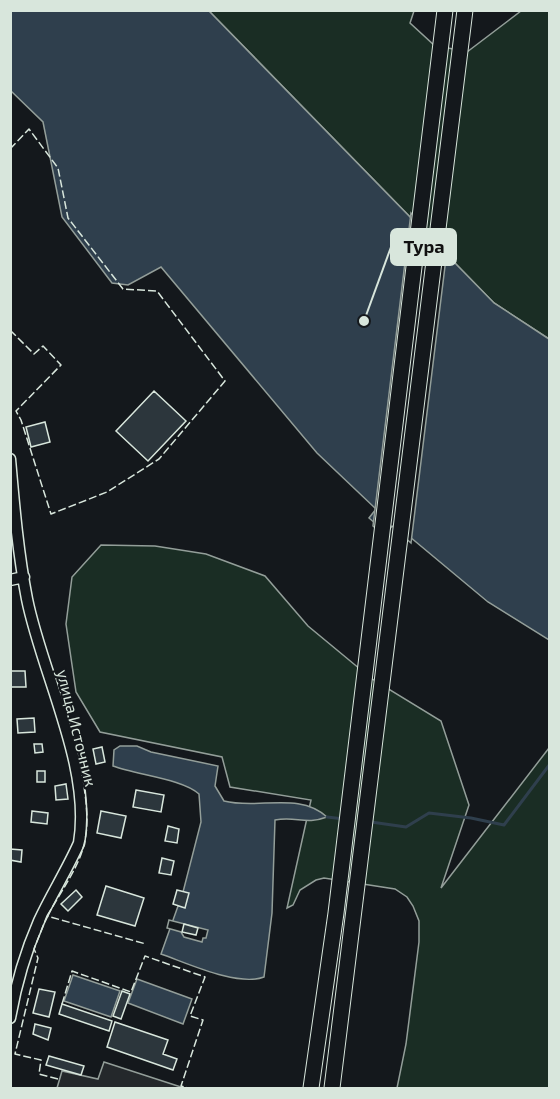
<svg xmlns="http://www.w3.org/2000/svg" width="560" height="1099" font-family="'Exo 2',sans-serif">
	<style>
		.green { fill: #1a2d24; stroke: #939e99; stroke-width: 1.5 }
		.parking { fill: #24282b; stroke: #939e99; stroke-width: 1.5 }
		.water { fill: #2f3f4d; stroke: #939e99; stroke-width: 1.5 }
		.pier { fill: #14181c; stroke: #939e99; stroke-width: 1.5 }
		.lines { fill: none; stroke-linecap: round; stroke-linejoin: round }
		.stream { stroke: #2f3f4d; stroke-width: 3 }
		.building { fill: #2c363c; stroke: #d8e6dc; stroke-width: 1.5 }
		.minor-casing { stroke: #d8e6dc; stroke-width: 13 }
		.highway-casing { stroke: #d8e6dc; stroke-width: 17 }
		.minor { stroke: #14181c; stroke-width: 10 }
		.highway { stroke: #14181c; stroke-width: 15 }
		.fence { stroke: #d8e6dc; stroke-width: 1.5; stroke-dasharray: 8 3; stroke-linecap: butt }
		.labels { text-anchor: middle; stroke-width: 4.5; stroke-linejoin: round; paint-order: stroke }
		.street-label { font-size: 16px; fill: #d8e6dc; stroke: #14181c }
		.leader { fill: none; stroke: #d8e6dc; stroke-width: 2 }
		.callout-dot { fill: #d8e6dc; stroke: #14181c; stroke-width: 2 }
		.callout { fill: #d8e6dc; stroke: #d8e6dc; stroke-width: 2 }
		.callout-label { font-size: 18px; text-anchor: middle; font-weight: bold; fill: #111 }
	</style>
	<rect width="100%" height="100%" fill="#14181c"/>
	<path class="green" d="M209 11H414L410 23 434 45 467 52 521 11H549V339L494 303Z
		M101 545 155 546 206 554 265 576 308 626 372 679 441 721 469 805 441 888 549 748V1088H397L406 1044 419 942V921L413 906 407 897 395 889 324 878 316 880 300 890 293 905 287 908 311 800 230 787 222 757 100 732 76 692 66 624 72 577Z"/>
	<path class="parking" d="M104 1062 184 1088H57L62 1071 98 1079Z"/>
	<path class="water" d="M10 11H209L494 303 549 339V640L488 602 392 522 384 531 369 518 376 509 317 453 161 267 128 285 112 283 62 217 43 122 11 91Z
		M120 746H137L151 752 218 766 215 786 224 801C258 810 299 791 327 817 306 825 296 816 275 820L272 913 264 977C238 987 187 963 161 954L178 906 185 907 183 892 201 822 199 794C183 779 137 775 113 766L114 750Z
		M73 975 120 991 111 1017 64 1001Z
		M137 979 192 999 183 1024 128 1003Z"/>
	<path class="pier" d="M411 213 447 250 411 543 392 526 386 534H382L373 526Z
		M169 920 208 930 206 938H203L202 942 184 937 181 932 167 928Z"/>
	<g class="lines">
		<path class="stream" d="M327 817 344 819
			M371 822 406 827 429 813 471 818 504 825 550 764"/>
	</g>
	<path class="building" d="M154 391 186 421 148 461 116 431Z
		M45 422 50 442 31 447 26 427Z
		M10 671H25L26 687H10Z
		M34 718 35 732 18 733 17 719Z
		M34 744H42L43 752 35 753Z
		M102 747 105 762 96 764 93 749Z
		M37 771H45V782H37Z
		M66 784 68 799 56 800 55 786Z
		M136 790 164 795 161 812 133 807Z
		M32 811 48 813 47 824 31 822Z
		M101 811 126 816 121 838 97 833Z
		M168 826 179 829 177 843 165 841Z
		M10 849 22 850 21 862 10 860Z
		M162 858 174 861 171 875 159 873Z
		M106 886 144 898 135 926 97 915Z
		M76 890 82 897 68 911 61 904Z
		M177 890 189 893 185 908 173 904Z
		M184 924 198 928 196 935 182 932Z
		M39 989 55 992 49 1017 33 1013Z
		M122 991 130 994 121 1019 113 1016Z
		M62 1004 112 1021 109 1031 59 1014Z
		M115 1022 168 1040 163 1054 177 1059 173 1070 107 1047Z
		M35 1024 51 1028 48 1040 33 1034Z
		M49 1056 84 1066 81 1075 46 1065Z"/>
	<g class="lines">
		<g class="minor-casing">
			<path id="minor" d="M10 459C14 505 18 553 27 599 42 674 92 767 79 843 67 870 51 895 39 921 25 953 16 984 10 1018
				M10 580 24 577"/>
		</g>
		<g class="highway-casing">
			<path id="highway" d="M311 1088 336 913 445 10
				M332 1088 465 10"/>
		</g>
		<use href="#minor" class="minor"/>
		<use href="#highway" class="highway"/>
		<path class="fence" d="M10 149 29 129 58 168 68 218 123 289 157 291 225 381 159 459 107 492 51 514 21 420 16 411 61 365 43 346 34 354 10 330
			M47 916C82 857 95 846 82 775
			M62 1004 72 971 131 992 145 956 205 977 190 1016 203 1020 181 1086 188 1088
			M58 1079 39 1074 41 1060 15 1054 38 958 34 949 47 916 146 944"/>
	</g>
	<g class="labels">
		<g class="street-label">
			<text transform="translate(77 728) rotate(76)" y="6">улица Источник</text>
		</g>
	</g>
	<path class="leader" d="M364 321L391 247"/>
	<circle class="callout-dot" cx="364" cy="321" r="6"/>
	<rect class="callout" x="391" y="229" width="65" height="36" rx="6"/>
	<g class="callout-label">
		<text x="424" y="253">Тура</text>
	</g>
	<rect width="560" height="1099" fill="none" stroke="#d8e6dc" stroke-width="24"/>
</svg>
